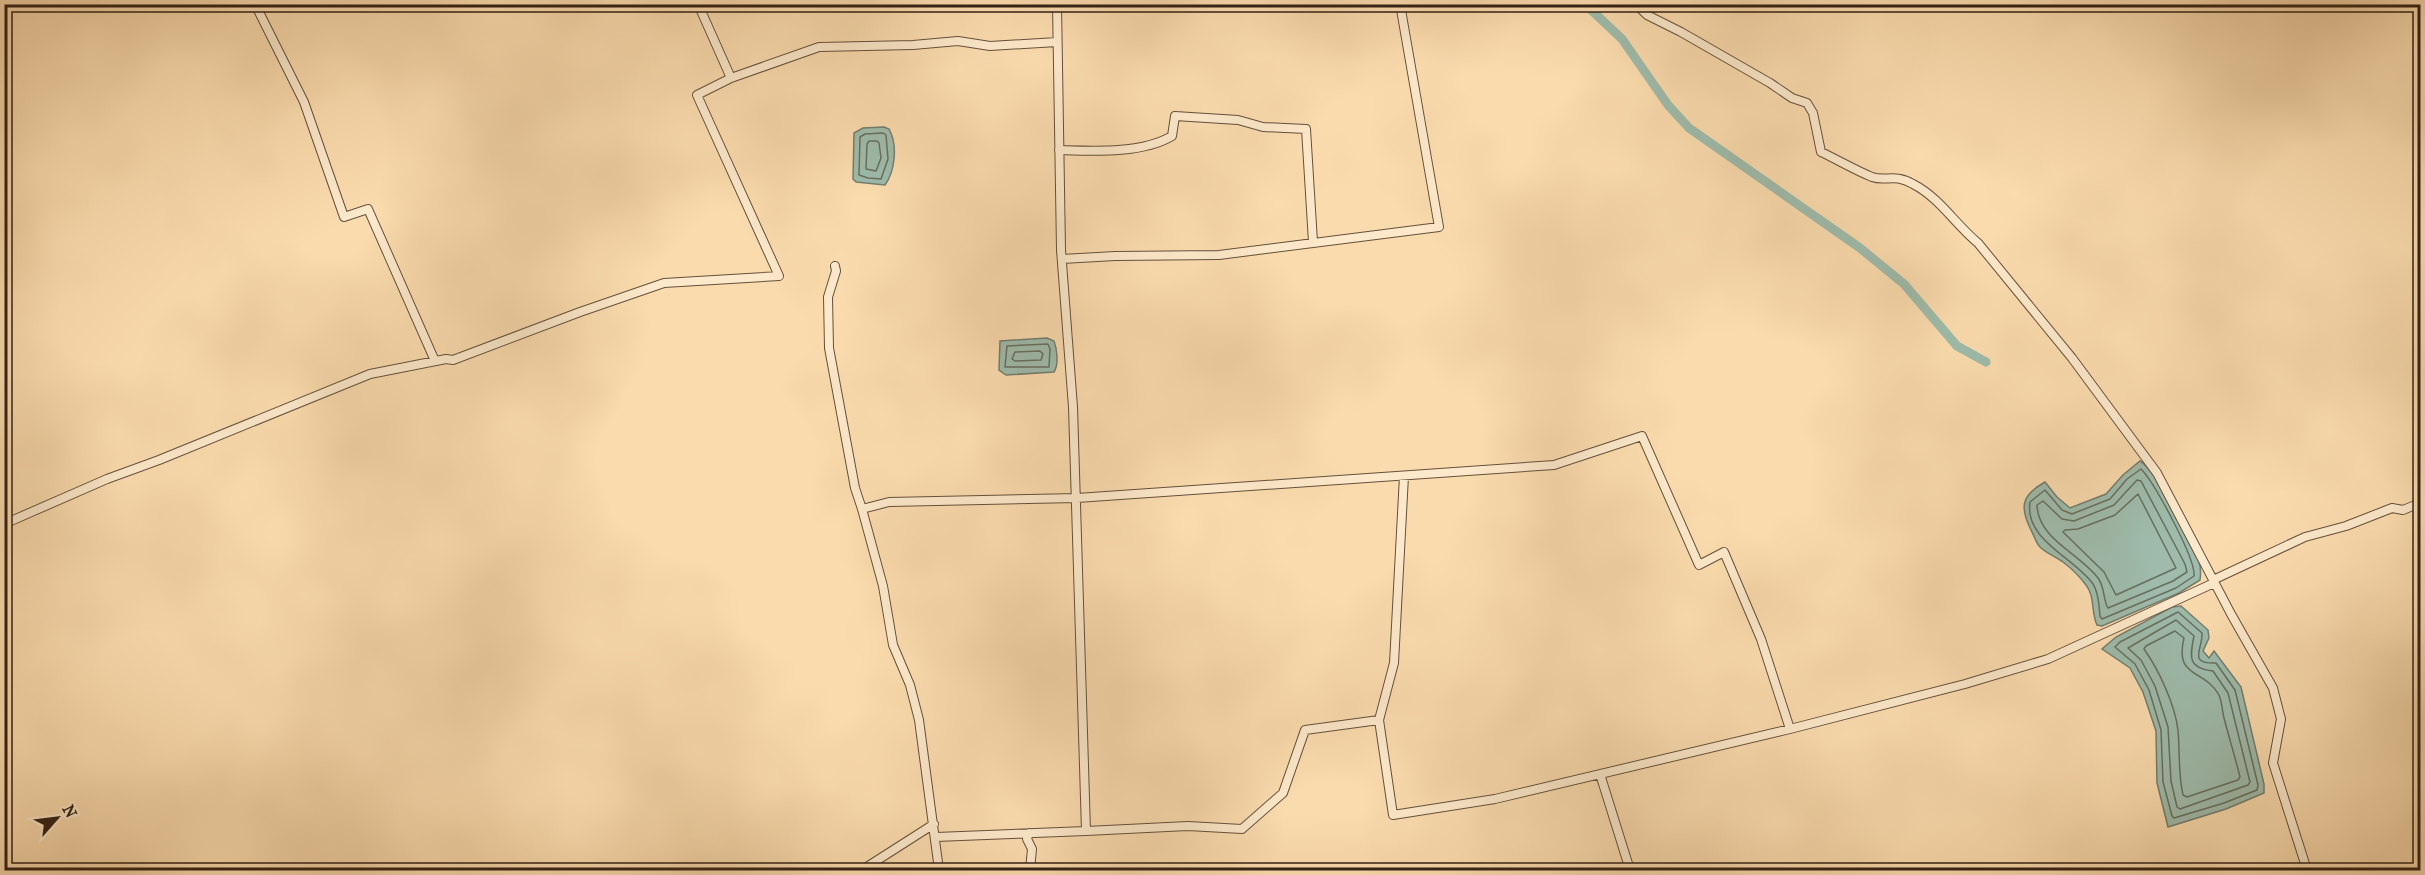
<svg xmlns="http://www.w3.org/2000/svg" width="2425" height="875" font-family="'IM FELL French Canon',serif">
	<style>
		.water { fill: #9ebbab; stroke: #737d6f; stroke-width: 1.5 }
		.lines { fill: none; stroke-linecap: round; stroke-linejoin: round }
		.shore { stroke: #686e60; stroke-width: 1.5 }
		.canal { stroke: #9ebbab; stroke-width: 9 }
		.minor-casing { stroke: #65503b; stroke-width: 10 }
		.minor { stroke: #fce8ca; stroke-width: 8 }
	</style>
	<rect width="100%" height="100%" fill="#fadbae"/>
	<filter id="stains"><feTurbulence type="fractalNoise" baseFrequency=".00333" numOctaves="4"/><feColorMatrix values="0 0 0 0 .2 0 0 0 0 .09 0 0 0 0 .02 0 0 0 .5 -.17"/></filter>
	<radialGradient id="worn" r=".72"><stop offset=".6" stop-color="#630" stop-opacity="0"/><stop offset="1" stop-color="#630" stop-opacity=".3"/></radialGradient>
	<path class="water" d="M884 127 889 129C898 145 895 171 885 185L856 182 853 179 854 133 863 128Z
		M1047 338 1054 341C1057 349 1059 364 1054 372L1006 375 999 370 1000 341Z
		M2140 461C2157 471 2192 541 2199 561 2201 568 2201 573 2200 580L2179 593 2102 626 2097 625C2091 612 2095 596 2086 585 2080 577 2071 568 2063 562 2056 557 2046 553 2040 547 2036 543 2034 535 2031 530 2019 506 2022 495 2045 482L2057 497 2070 508 2106 494 2123 475Z
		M2181 606 2208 630 2209 638 2203 651 2209 658 2214 651 2241 687 2264 784V793L2226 809 2168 827 2157 783 2156 731 2143 692 2130 668 2102 649 2116 637 2172 607Z"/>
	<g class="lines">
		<path class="shore" d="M865 134 883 133 886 135 888 159 881 179 868 178 859 175 860 137Z
			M869 141H877L879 143 881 158 876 171 866 169 867 144Z
			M1048 344 1050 349 1049 367H1005L1007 346Z
			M1040 351 1043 354 1041 360 1015 361 1012 359 1015 352Z
			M2141 469C2154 482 2196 559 2194 576L2176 588 2102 619 2100 616C2099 606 2099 593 2093 584 2075 558 2024 540 2030 502L2045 490 2062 510 2072 514 2110 499 2127 479Z
			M2137 480 2141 481 2185 564 2187 572 2173 581 2108 608C2103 600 2105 587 2098 578 2079 553 2038 539 2037 505L2043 501 2062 519 2074 521 2114 505Z
			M2138 494 2176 568 2116 595 2104 572 2063 532 2065 530 2078 529 2115 515Z
			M2178 612 2202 633C2203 649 2187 664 2216 663L2235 690 2258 785 2257 790 2224 803 2174 818 2172 816 2163 782 2161 730 2149 690 2135 664 2115 647 2120 642Z
			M2176 620 2194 636C2190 656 2187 668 2213 671L2228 693 2250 782 2248 785 2180 809 2177 807 2171 781 2168 727 2155 686 2141 660 2128 648Z
			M2175 631 2184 638C2174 679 2205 669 2219 695 2222 702 2222 710 2224 718 2229 737 2235 757 2240 777L2238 780 2187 797 2183 795C2178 774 2180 752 2178 730 2175 705 2159 670 2144 649L2146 646Z"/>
		<path class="canal" d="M1585 4 1622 39 1668 105 1689 128 1860 248 1904 284 1957 346 1986 362"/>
		<g class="minor-casing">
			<path id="minor" d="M255 4 304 102 344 217 368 209 435 361
				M1057 4 1061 250 1073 407 1086 831 1188 826 1242 829 1283 793 1305 730 1379 720 1393 815 1495 799 1790 729 1965 684 2048 659 2214 583
				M1636 4 1647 15 1681 32 1770 83 1792 98 1807 103 1813 113 1821 152C1838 160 1855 170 1872 177 1886 182 1894 173 1913 184 1940 198 1955 224 1978 243L2072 358 2157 473 2231 614 2273 688 2281 719 2273 763 2307 870
				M731 78 819 47 913 45 958 41 990 46 1057 42
				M1059 150C1093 151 1142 154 1172 136L1175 116 1238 120 1263 127 1306 129 1313 242
				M1062 259 1115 256 1219 255 1439 227 1400 4
				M835 266 836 271 828 297 829 348 855 488 862 509
				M4 524 107 479 159 460 370 374 446 359 453 360 580 312 664 283 779 276 697 95 731 78 698 4
				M2213 580 2305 537 2346 526 2392 508 2403 510 2420 503
				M1379 720 1394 663 1404 476
				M1600 774 1630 870
				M1029 833 1027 839 1032 849 1030 870
				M936 837 1086 831
				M862 870 934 824
				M939 870 919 720 910 685 893 645 883 586 862 509 889 502 1077 498 1554 465 1642 436 1699 565 1724 552 1761 639 1790 729"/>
		</g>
		<use href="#minor" class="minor"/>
	</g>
	<rect width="2425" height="875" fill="none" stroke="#fadbae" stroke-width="24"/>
	<rect x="6" y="6" width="2413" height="863" fill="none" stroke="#332115" stroke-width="3"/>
	<rect x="12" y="12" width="2401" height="851" fill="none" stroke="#332115" stroke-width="1.5"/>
	<g transform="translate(57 818) rotate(62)" stroke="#fce8ca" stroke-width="4.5" paint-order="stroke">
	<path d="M0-4.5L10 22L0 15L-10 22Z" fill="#332115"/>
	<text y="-9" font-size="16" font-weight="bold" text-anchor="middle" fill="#332115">N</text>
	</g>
	<rect width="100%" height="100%" filter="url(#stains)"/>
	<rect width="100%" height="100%" fill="url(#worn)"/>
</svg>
